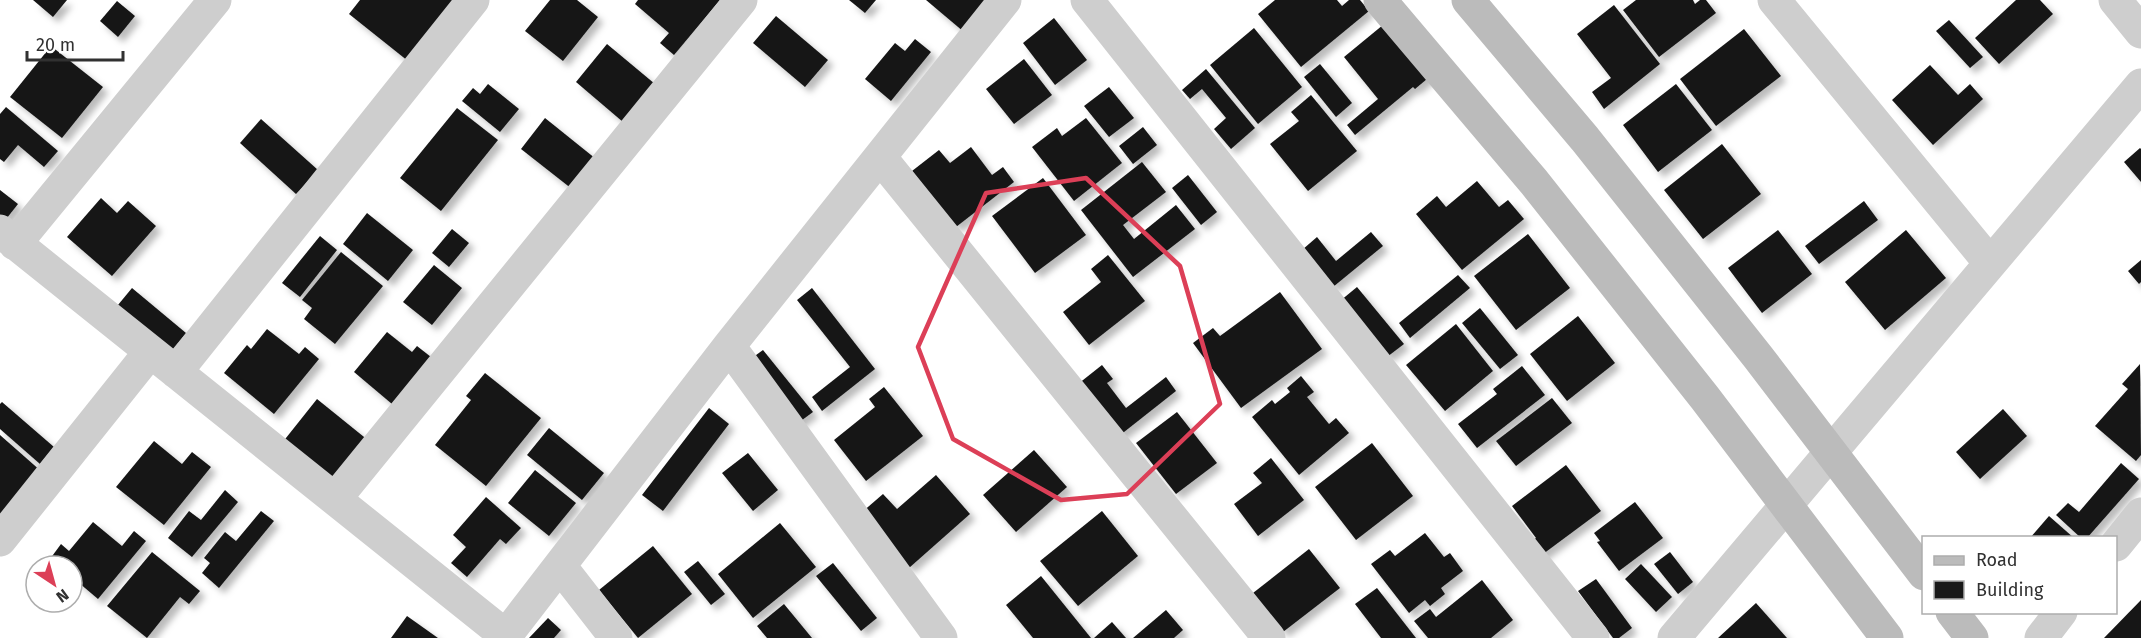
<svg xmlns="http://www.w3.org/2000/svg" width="2141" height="638" font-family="'Fira Sans',sans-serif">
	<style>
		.building { fill: #181818; filter: url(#shadow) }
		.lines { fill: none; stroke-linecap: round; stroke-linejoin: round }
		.minor { stroke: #cecece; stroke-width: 33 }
		.secondary { stroke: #bbb; stroke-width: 33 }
		.marked { fill: none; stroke: #dc3f57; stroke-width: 4.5; stroke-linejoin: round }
	</style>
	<defs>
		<filter id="shadow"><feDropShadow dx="5.5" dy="5.5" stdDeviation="3" flood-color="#0004"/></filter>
	</defs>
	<rect width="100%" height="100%" fill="#fff"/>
	<path class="building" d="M33 0H67L53 17Z
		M360 0H457L408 61 349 14Z
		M550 0H577L598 17 563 61 525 31Z
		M638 0H720L674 55 660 43 669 33 635 4Z
		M849 0H876L865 13Z
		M926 0H991L964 32Z
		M1275 0H1337L1342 6 1349 0H1360L1369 11 1301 67 1258 14Z
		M1636 0H1693L1695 4 1700 0H1706L1716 13 1659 57 1623 10Z
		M2016 0H2040L2053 14 1999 64 1975 38Z
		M117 1 135 16 118 37 100 21Z
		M1614 5 1660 64 1604 109 1592 92 1611 78 1577 34Z
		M776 16 828 60 805 87 753 43Z
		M1054 18 1087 60 1055 85 1023 43Z
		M1389 20 1433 74 1415 89 1413 87 1355 135 1347 125 1378 99 1344 57Z
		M1949 20 1983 57 1970 68 1936 31Z
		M1254 28 1302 87 1258 124 1210 65Z
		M1744 29 1781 76 1716 126 1680 79Z
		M915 39 931 52 891 101 865 79 895 43 905 51Z
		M607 44 655 84 623 122 576 82Z
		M51 46 103 87 62 138 10 97Z
		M1024 59 1052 95 1014 124 986 89Z
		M1320 64 1352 103 1336 117 1304 77Z
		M1930 65 1958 95 1970 84 1983 99 1933 145 1892 100Z
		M1206 69 1255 128 1231 149 1214 129 1226 118 1202 89 1190 99 1182 90Z
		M488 84 519 109 500 132 462 101 473 88 480 94Z
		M1676 84 1712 130 1658 172 1623 125Z
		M1109 87 1134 118 1109 137 1084 106Z
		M1311 95 1357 151 1308 191 1270 144 1299 121 1291 112Z
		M6 107 58 151 44 167 18 145 4 162 0 159V114Z
		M457 108 498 140 441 211 400 178Z
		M545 118 596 159 572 189 521 149Z
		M1086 118 1122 163 1074 201 1032 147 1057 128 1062 136Z
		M261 119 318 170 296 194 240 143Z
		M1143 127 1157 145 1133 164 1119 146Z
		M1722 144 1761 194 1703 239 1664 190Z
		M971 147 992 175 1003 167 1014 182 956 227 912 171 939 150 950 163Z
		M2140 148 2141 149V182L2124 162Z
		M1142 162 1166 192 1123 225 1134 239 1176 205 1195 229 1133 277 1081 210Z
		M1188 175 1217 212 1201 225 1172 188Z
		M1043 178 1086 235 1035 273 992 216Z
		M1477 181 1499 207 1508 200 1524 219 1462 270 1416 214 1437 196 1446 207Z
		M0 190 18 204 3 223 0 221Z
		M101 198 117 213 128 201 156 226 112 276 67 237Z
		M1864 201 1878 220 1819 264 1805 246Z
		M367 213 413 250 388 281 343 244Z
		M452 229 469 243 449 267 432 253Z
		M1778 230 1812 274 1762 313 1728 268Z
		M1906 230 1946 278 1885 330 1845 282Z
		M1371 232 1383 246 1333 287 1302 250 1317 237 1336 261Z
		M1528 234 1570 288 1516 330 1474 276Z
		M320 236 337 250 300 297 282 283Z
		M341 252 383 286 335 344 304 319 312 308 302 300Z
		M1108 255 1145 301 1089 345 1063 312 1101 282 1091 269Z
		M2141 260V282L2139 284 2128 271Z
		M434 265 462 288 432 325 403 302Z
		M1458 275 1470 288 1410 338 1399 323Z
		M1357 287 1404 344 1387 357 1340 301Z
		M132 288 186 333 167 356 113 311Z
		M812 288 875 369 822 411 812 397 850 367 797 300Z
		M1280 292 1322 349 1241 408 1193 343 1213 328 1220 336Z
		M1480 308 1518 355 1500 369 1462 323Z
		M1578 316 1615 363 1567 401 1530 354Z
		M1456 324 1493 371 1445 411 1406 365Z
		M267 329 299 354 305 347 319 359 274 414 224 373 247 345 251 349Z
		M387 332 412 352 417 346 431 357 392 404 354 372Z
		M763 350 813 412 794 426 745 363Z
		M2140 364 2141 455 2136 461 2095 426 2128 389 2122 384Z
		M1102 365 1113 379 1107 383 1126 408 1166 377 1176 391 1119 436 1078 384Z
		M1522 366 1545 395 1477 448 1458 424 1497 394 1493 389Z
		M485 373 541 418 486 486 435 445 471 400 466 396Z
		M1301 376 1314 392 1307 397 1329 424 1336 418 1349 433 1299 475 1252 417 1272 400 1275 404 1290 392 1287 388Z
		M884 387 923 436 866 481 834 440 875 407 869 399Z
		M1552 398 1572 423 1516 466 1496 441Z
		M317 399 369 441 329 490 278 448Z
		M2 402 54 447 40 464 0 429V404Z
		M709 408 729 424 663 511 642 495Z
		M2003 409 2027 436 1980 479 1956 452Z
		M1177 412 1217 463 1176 494 1136 443Z
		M549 428 604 473 582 500 527 455Z
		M0 435 42 472 0 520Z
		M154 441 182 464 192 452 211 467 164 525 116 487Z
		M1372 443 1413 496 1356 540 1315 487Z
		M1034 450 1067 487 1016 532 983 495Z
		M748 453 778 490 753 511 722 473Z
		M1271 458 1304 500 1258 536 1234 504 1262 483 1253 473Z
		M2121 463 2139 479 2087 538H2081L2056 515 2068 503 2079 512Z
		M1566 465 1601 511 1539 557 1529 543 1536 538 1512 506Z
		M535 470 576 503 549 536 508 503Z
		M936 475 970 514 909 568 861 513 883 494 897 509Z
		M225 490 238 502 192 557 168 538 189 511 201 520Z
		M486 497 521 528 506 544 500 539 467 577 451 563 466 547 453 535Z
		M1635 502 1663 538 1619 571 1597 542 1600 541 1594 533Z
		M261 511 274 521 219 588 202 573 210 563 204 558 225 532 236 541Z
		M1102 511 1138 556 1078 606 1040 561Z
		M2049 516 2074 538H2030Z
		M93 522 122 546 134 531 146 541 98 599 72 577V566H58L50 559 61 544 69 551Z
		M780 523 816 567 753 618 718 574Z
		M1425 533 1444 557 1450 553 1463 571 1441 588 1445 594 1430 606 1425 600 1409 613 1371 564 1390 550 1395 556Z
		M653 546 692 594 638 638 599 590Z
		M1309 549 1340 588 1283 632 1253 593Z
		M152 552 200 591 189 604 180 597 147 638 107 606Z
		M1670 552 1693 582 1678 594 1654 564Z
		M698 561 725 594 711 605 684 572Z
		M833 563 877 618 861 631 816 576Z
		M1641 564 1672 597 1656 612 1625 579Z
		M1041 576 1091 638H1033L1006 605Z
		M1596 579 1632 628 1619 638H1613L1578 591Z
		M1482 580 1513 620 1491 638H1428L1414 621 1430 609 1436 617Z
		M1377 588 1416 638H1381L1355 604Z
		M2141 600V638H2104Z
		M1756 603 1787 638H1718Z
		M784 604 812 638H767L757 626Z
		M1166 610 1183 630 1174 638H1133Z
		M407 616 438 638H391Z
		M548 618 561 630 554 638H529Z
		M1112 622 1126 638H1094Z"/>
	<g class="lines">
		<path class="minor" d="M1087 0 1593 638
			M1774 0 1990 263
			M2115 0 2141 32
			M880 157 1269 638
			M0 231 506 636
			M15 244 215 0
			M729 346 941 638
			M176 372 473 0
			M335 499 741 0
			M0 540 150 352
			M2116 545 2141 514
			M560 566 616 638
			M504 638 729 346 1005 0
			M1674 638 2141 85
			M2041 638 2061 612"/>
		<path class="secondary" d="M1380 0 1534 182 1705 398 1887 638
			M1468 0 1585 139 1758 357 1924 574
			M1952 612 1972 638"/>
	</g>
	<path class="marked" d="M1086 178 1180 266 1220 404 1127 494 1061 500 953 439 918 347 986 193Z"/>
	<rect x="1922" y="536" width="195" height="78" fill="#ffffff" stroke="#adadad" stroke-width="1.5"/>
	<rect x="1934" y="556" width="30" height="9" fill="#bbbbbb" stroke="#adadad" stroke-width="1.5"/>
	<text x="1976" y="566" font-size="18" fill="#313131">Road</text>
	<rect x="1934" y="581" width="30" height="18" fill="#181818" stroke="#adadad" stroke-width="1.5"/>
	<text x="1976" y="596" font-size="18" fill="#313131">Building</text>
	<g transform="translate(54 584) rotate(144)"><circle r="28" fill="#ffffff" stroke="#adadad" stroke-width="1.5"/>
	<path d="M0-4.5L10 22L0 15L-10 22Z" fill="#dc3f57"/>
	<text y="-9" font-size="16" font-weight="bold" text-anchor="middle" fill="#313131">N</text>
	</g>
	<path d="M27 51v9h96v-9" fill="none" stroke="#313131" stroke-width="3"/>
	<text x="36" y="51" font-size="18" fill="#313131" stroke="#ffffff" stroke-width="4.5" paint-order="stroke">20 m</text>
</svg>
